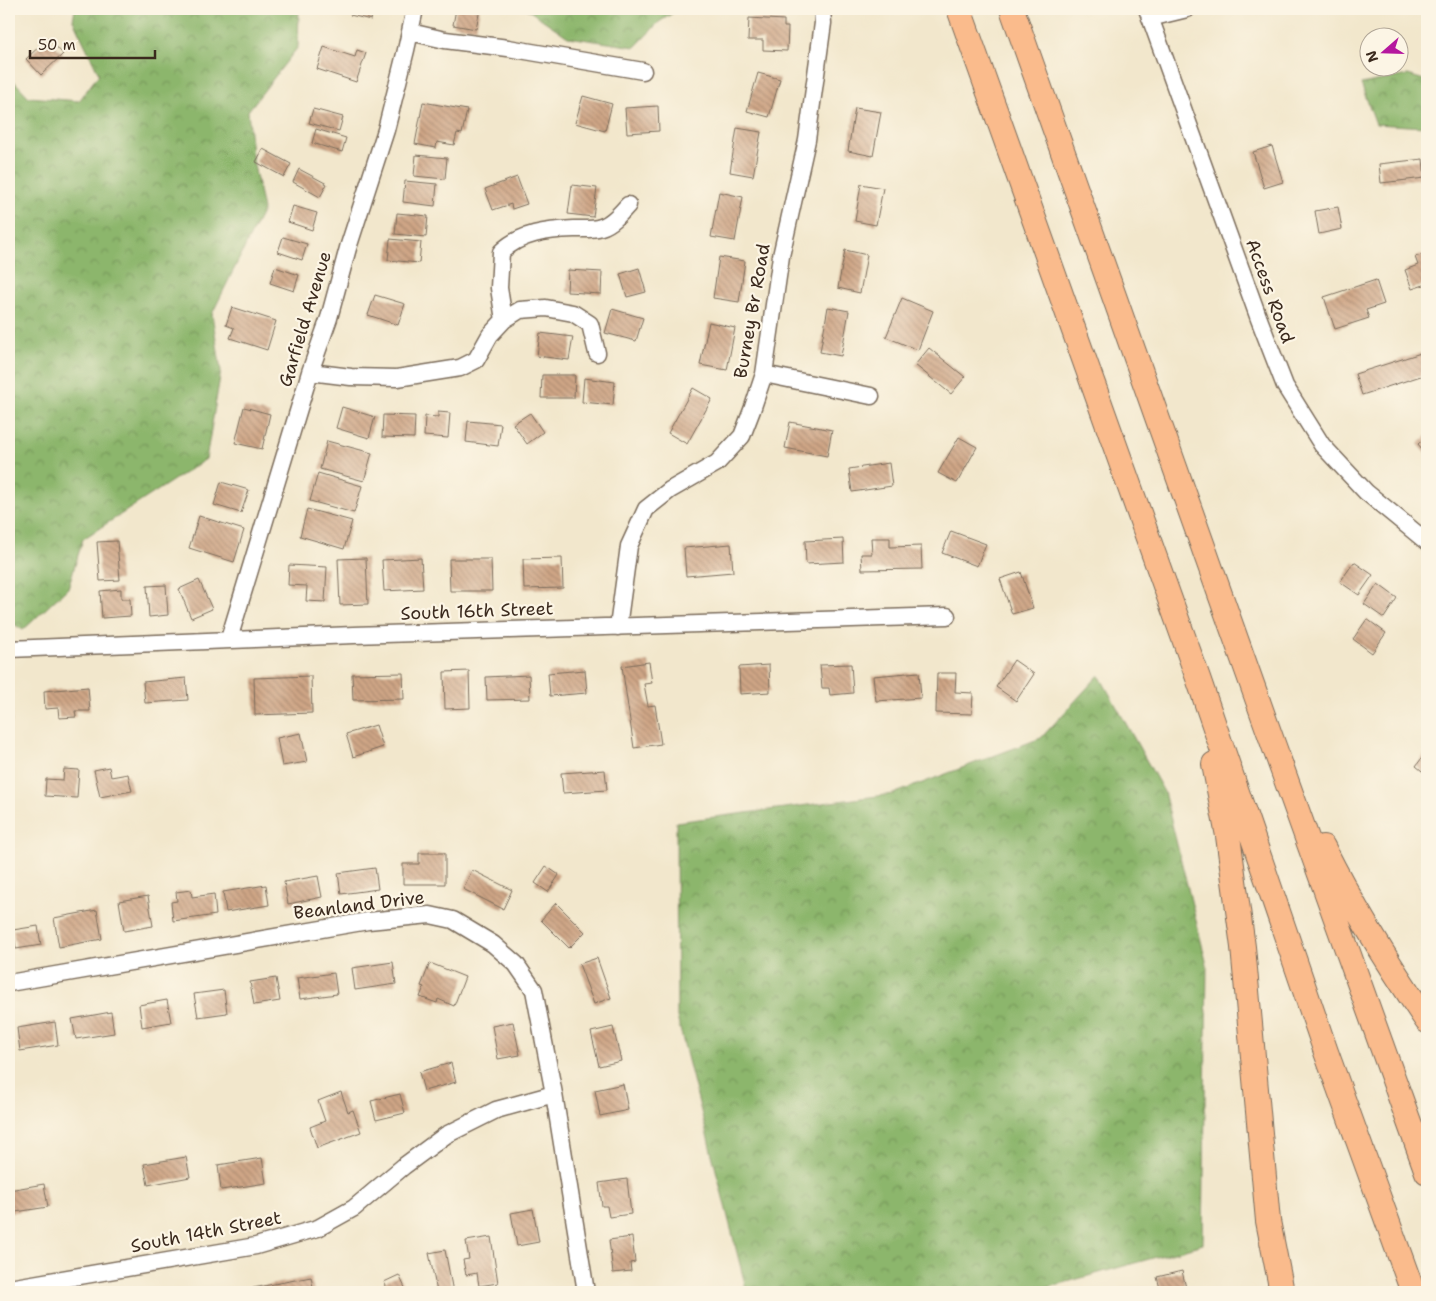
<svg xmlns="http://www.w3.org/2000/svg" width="1436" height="1301" font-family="'Shantell Sans',sans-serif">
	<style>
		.forest { fill: url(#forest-crowns); stroke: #647045 }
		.building { fill: url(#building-back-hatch) }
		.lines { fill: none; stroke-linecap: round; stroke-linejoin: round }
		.minor-casing { stroke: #7b6c5b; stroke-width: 19 }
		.highway-casing { stroke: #7b6c5b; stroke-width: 26 }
		.minor { stroke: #fff; stroke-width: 16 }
		.highway { stroke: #fabb8c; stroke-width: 24 }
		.labels { text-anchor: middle; stroke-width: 4.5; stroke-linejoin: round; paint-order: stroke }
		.street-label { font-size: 18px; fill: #3b2a1e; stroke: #fcf5e5 }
	</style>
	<defs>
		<pattern id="forest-crowns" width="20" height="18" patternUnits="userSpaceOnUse" patternTransform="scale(1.25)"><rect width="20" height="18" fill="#8cb66c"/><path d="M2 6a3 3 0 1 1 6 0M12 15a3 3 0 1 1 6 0" fill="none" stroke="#749458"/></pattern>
		<pattern id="building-back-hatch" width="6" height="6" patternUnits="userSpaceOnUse" patternTransform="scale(1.25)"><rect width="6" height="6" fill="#cfa686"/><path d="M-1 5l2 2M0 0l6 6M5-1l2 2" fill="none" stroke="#a9876d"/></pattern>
	</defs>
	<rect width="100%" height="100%" fill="#fcf5e5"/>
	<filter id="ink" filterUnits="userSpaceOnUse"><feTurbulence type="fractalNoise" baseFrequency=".02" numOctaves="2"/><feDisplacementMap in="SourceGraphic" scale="10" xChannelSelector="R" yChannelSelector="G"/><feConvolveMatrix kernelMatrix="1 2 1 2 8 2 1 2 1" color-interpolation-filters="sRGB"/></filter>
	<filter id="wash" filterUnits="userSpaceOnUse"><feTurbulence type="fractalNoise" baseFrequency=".0096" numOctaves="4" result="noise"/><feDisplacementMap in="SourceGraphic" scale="20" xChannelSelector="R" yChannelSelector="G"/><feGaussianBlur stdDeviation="1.12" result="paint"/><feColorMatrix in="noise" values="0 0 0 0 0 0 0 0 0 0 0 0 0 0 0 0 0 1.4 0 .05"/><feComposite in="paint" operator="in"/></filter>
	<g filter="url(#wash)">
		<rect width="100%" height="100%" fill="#f2e7cc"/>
		<path class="forest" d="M75 9H299L298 47 248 111 252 155 263 210 212 314 221 371 206 459 83 539 68 588 23 630 9 621V76L29 97 79 101 99 74 73 20Z
			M527 9H679L659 22 635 47 568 37Z
			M1408 75 1427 81V162L1425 127 1376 124 1361 84Z
			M1099 675 1164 792 1207 965 1203 1244 1031 1292H747L677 1017 676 822 893 794 1041 738Z"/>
		<g id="blocks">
			<path class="building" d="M351 9H373L371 20 350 15Z
				M456 9H480L476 29 453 25Z
				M749 18 784 20V27H788L787 51 763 50V40H748Z
				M48 38 63 54 41 75 26 59Z
				M324 47 355 57 357 50 366 53 356 82 317 69Z
				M758 73 780 79 769 117 747 111Z
				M583 96 612 104 605 131 575 123Z
				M423 102 467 110 462 134 457 133 454 145 437 142 436 148 415 144Z
				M658 106 659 131 627 133 625 108Z
				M855 108 881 112 873 156 848 151Z
				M313 109 343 117 339 131 309 123Z
				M737 128 761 132 753 176 730 172Z
				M316 129 346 138 342 152 312 143Z
				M1272 146 1283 182 1264 188 1253 152Z
				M263 149 291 164 284 177 256 162Z
				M416 155 447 158 445 179 414 176Z
				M1423 159 1425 178 1381 183 1379 164Z
				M299 169 327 184 320 197 293 182Z
				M517 177 527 204 512 209 511 204 493 210 485 189Z
				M405 181 437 184 435 206 403 202Z
				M861 184 883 188 876 225 855 221Z
				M572 185 597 188 593 217 568 214Z
				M719 192 743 197 735 241 711 237Z
				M293 206 317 213 312 230 288 222Z
				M1338 207 1342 229 1319 234 1315 211Z
				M397 213 428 216 426 237 395 234Z
				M283 237 307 244 302 260 278 252Z
				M390 239 421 242 419 263 388 260Z
				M845 250 867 255 860 293 838 288Z
				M1427 253V284L1412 289 1405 270 1418 265 1415 257Z
				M719 257 745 261 739 302 713 298Z
				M275 267 299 275 294 291 270 283Z
				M639 268 646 292 627 297 620 274Z
				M568 270 602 272 601 294 567 292Z
				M1376 280 1384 304 1366 310 1369 318 1335 329 1324 297Z
				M375 295 405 304 398 325 368 315Z
				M902 298 933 311 918 350 886 337Z
				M232 307 276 321 267 350 230 338 234 328 226 325Z
				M828 307 849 311 841 356 820 352Z
				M612 309 643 318 636 341 605 333Z
				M709 322 735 328 727 370 700 365Z
				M540 333 573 337 569 360 537 356Z
				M929 348 965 377 951 394 915 365Z
				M1424 352 1427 364V374L1362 395 1355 374Z
				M542 375H575L574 398H541Z
				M584 378 615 382 613 405 582 402Z
				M693 388 712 399 687 444 668 433Z
				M244 407 270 414 262 449 235 443Z
				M342 407 375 417 369 438 336 428Z
				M438 412 450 413 448 438 424 436 425 416 438 417Z
				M530 413 543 432 527 444 513 424Z
				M383 415 415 416 414 438 382 437Z
				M468 421 501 424 498 446 466 442Z
				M790 422 832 430 827 456 785 448Z
				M1427 436V455L1418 444Z
				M959 437 977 447 957 483 938 473Z
				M327 441 372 453 364 481 320 469Z
				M889 463 892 486 852 492 849 469Z
				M318 473 362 486 354 513 310 501Z
				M221 482 249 490 241 513 214 505Z
				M307 509 352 521 344 549 300 536Z
				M199 516 244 530 234 562 189 548Z
				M951 531 986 544 977 566 942 553Z
				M871 538H890V547L921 546 922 569 862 570 861 554H872Z
				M843 539 844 562 806 564 805 541Z
				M117 541 120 580 100 581 97 542Z
				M731 544 733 572 686 576 684 548Z
				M366 558 368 604 340 605 338 559Z
				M421 558 423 589 384 591 382 560Z
				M562 558 563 588 524 589 523 559Z
				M449 559H491L492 591H450Z
				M1354 562 1373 575 1359 595 1340 582Z
				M289 565 327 567 325 602 306 601 307 586 288 585Z
				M1021 572 1033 608 1012 614 1000 579Z
				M199 580 212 609 191 618 179 589Z
				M1378 584 1397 598 1384 618 1364 604Z
				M166 585 168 615 149 617 147 586Z
				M121 589V599H130L131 616 102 618 100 591Z
				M1367 619 1386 633 1372 653 1353 639Z
				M1014 660 1034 674 1016 701 996 687Z
				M649 662 652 683 644 684 648 706 655 705 661 744 634 748 622 666Z
				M851 664 853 693 830 695 829 688H822L820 665Z
				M769 665 770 692 740 694 739 667Z
				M585 670 587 693 550 696 548 673Z
				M469 671 470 708 445 709 444 672Z
				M919 672 921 698 876 701 873 676Z
				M403 673 404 699 353 700 352 674Z
				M937 673H956L955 692 973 693 972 714 936 713Z
				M529 675 530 699 487 700 486 677Z
				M311 676 312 713 255 715 254 678Z
				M186 678 188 700 145 703 143 682Z
				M88 687 90 711H75L76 717 59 718 58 708 45 709 44 691Z
				M9 695H11L12 723H9Z
				M376 725 383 747 353 757 346 734Z
				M301 733 307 762 282 766 277 738Z
				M1427 751V775L1416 766Z
				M109 767 111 777 128 774 132 791 100 797 94 770Z
				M64 769 79 770 77 798 45 796 46 779 63 780Z
				M605 770 607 790 563 793 561 773Z
				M419 853H445V884H403V864H419Z
				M546 866 559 875 548 892 535 883Z
				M375 868 378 889 341 894 338 873Z
				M472 870 512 890 503 909 463 889Z
				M318 876 322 897 288 904 284 882Z
				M266 885 269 905 226 912 223 892Z
				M191 890 192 897 214 894 216 915 173 921 171 902 177 901 176 892Z
				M148 896 153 926 124 931 119 901Z
				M556 903 585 932 569 948 541 920Z
				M97 910 102 939 59 947 54 918Z
				M38 926 41 945 16 949 13 930Z
				M597 958 611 998 594 1004 579 964Z
				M393 962 396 984 355 990 352 968Z
				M430 963 465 977 454 1006 438 999 437 1003 420 997 424 987 421 986Z
				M334 973 337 994 300 999 297 978Z
				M276 978 280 1001 254 1005 250 982Z
				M224 990 227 1013 198 1017 194 994Z
				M167 1000 171 1022 142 1027 139 1005Z
				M111 1012 114 1033 76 1039 72 1019Z
				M55 1022 58 1045 20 1051 17 1028Z
				M513 1022 520 1055 498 1059 492 1026Z
				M613 1027 621 1061 599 1066 591 1032Z
				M451 1063 456 1082 424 1091 419 1072Z
				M623 1084 628 1110 600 1116 595 1090Z
				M341 1092 348 1112 353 1110 361 1132 317 1148 310 1127 325 1121 318 1101Z
				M400 1094 405 1113 376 1120 371 1101Z
				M186 1157 190 1177 148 1185 144 1164Z
				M262 1158 266 1183 221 1190 218 1165Z
				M627 1179 631 1214 609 1217 607 1206H602L599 1183Z
				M44 1184 48 1207 9 1213V1190Z
				M533 1209 539 1242 517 1246 511 1213Z
				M491 1237 498 1283 479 1286 477 1273 466 1275 463 1260 469 1259 466 1241Z
				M632 1237 635 1262 630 1263 631 1271 613 1273 609 1240Z
				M445 1250 453 1292H437L429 1253Z
				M1182 1271 1187 1292H1161L1157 1277Z
				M399 1275 407 1292H389L384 1282Z
				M311 1277 314 1292H254L253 1288Z"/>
		</g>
	</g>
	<g filter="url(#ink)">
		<use href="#blocks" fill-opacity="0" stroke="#7b6c5b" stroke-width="1"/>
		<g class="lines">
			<g class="minor-casing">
				<path id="minor" d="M1147 9 1259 319 1285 386 1322 445 1366 492 1427 542
					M1150 18 1187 9
					M410 32 445 40 508 48 643 71
					M504 320 499 288 501 252C520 233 548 230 574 229 582 229 593 230 601 227 612 224 621 213 628 205
					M310 372 351 377 397 378 460 368 476 360 490 335 504 320 520 310 546 308 573 313 590 324 597 353
					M764 374 871 396
					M618 627 629 546 646 509 670 490 717 463 742 436 752 410 764 374 781 256 807 140 823 23 822 9
					M229 639 310 372 329 318 348 248 386 130 406 50 415 9
					M9 649 354 635 947 616
					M9 983 368 921 430 915 453 920 493 944 516 964 534 990 554 1094 586 1292
					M9 1288 256 1246 318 1228 354 1208 404 1166 446 1135 496 1110 554 1094"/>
			</g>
			<g class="highway-casing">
				<path id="highway" d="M959 9 1198 678 1326 1052 1413 1292
					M1012 9 1275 749 1427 1172
					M1214 764 1228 836 1243 947 1268 1221 1282 1292
					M1323 847C1353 907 1389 965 1427 1021"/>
			</g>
			<use href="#minor" class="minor"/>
			<use href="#highway" class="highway"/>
		</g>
	</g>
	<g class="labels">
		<g class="street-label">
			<text transform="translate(1270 291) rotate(70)" y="6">Access Road</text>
			<text transform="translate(752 311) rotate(-80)" y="6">Burney Br Road</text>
			<text transform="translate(305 319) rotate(-73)" y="6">Garfield Avenue</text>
			<text transform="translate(477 611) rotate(-2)" y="6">South 16th Street</text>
			<text transform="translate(359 905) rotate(-7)" y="6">Beanland Drive</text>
			<text transform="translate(206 1232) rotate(-11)" y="6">South 14th Street</text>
		</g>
	</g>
	<rect width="1436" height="1301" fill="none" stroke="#fcf5e5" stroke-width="30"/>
	<g transform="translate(1384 52) rotate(250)"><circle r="24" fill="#fcf5e5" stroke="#afa495"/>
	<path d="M0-4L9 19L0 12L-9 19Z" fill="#b5179e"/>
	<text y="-8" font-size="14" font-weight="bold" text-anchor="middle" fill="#3b2a1e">N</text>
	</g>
	<path d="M30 50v8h125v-8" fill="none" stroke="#3b2a1e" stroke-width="2.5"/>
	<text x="38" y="50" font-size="15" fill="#3b2a1e" stroke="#fcf5e5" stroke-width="4" paint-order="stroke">50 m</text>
</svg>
